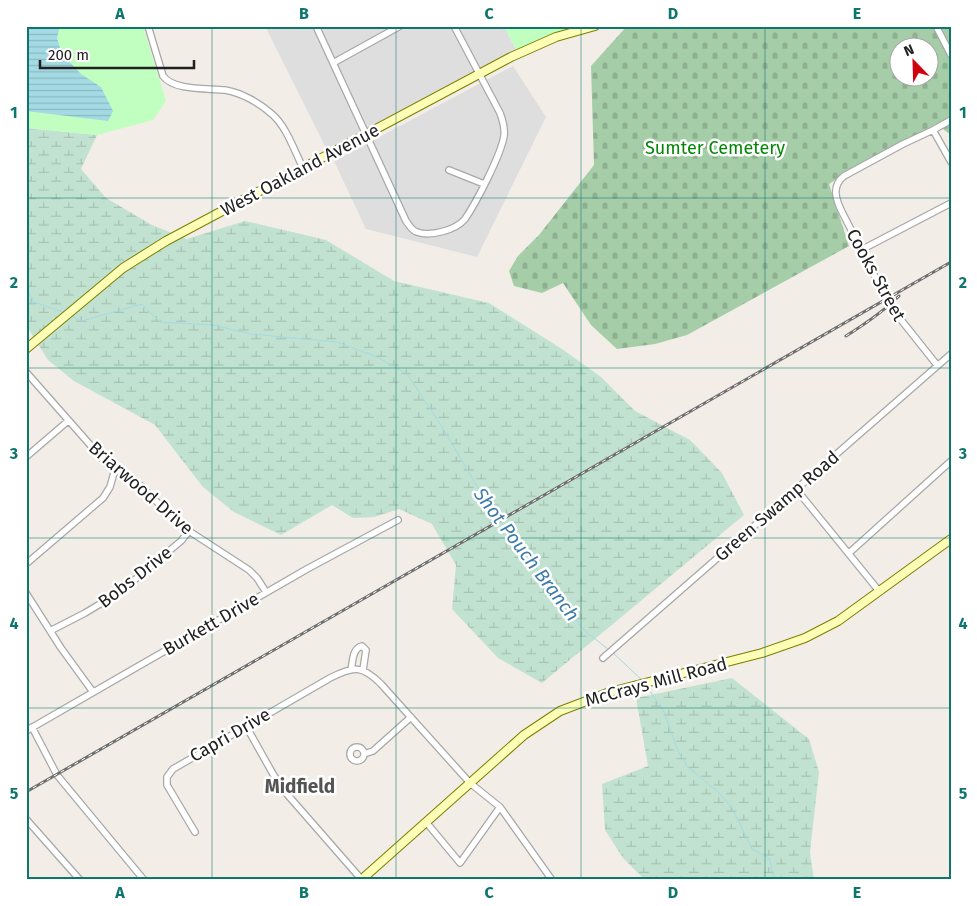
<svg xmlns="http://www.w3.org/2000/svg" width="977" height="906" font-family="'Fira Sans',sans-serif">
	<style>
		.residential { fill: #dfdede }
		.wetland { fill: url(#wetland-marsh) }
		.cemetery { fill: url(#cemetery-stones); fill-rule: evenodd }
		.park { fill: #c1ffc1 }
		.water { fill: url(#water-rules) }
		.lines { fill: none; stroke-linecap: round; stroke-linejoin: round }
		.stream { stroke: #a3dae4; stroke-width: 1 }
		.street-casing { stroke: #a8a8a8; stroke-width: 8 }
		.secondary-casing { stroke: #7b7f00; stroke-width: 10 }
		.street { stroke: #fff; stroke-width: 5.5 }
		.secondary { stroke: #fffeb7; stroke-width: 8 }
		.rail-casing { stroke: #6f6f6f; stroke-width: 3 }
		.rail { stroke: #fff; stroke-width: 1; stroke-dasharray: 4; stroke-linecap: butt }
		.grid { fill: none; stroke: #0f766e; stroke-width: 1; stroke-opacity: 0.55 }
		.labels { text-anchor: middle; stroke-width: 5; stroke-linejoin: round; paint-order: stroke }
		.park-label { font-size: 18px; fill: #018703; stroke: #fff }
		.street-label { font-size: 18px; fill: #212121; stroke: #fff }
		.water-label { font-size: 19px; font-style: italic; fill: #3d7bab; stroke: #fff }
		.neighbourhood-label { font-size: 19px; font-weight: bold; fill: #545454; stroke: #fff }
		.neatline { fill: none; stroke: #0f766e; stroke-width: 2 }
		.grid-label { font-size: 16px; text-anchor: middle; font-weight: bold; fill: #0f766e }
	</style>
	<defs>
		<pattern id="wetland-marsh" width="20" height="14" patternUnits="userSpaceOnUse" patternTransform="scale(1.25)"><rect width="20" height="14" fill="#c2e2d1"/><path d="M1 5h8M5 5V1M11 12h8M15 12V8" fill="none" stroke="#a6c2b3"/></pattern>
		<pattern id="cemetery-stones" width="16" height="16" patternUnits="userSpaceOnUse" patternTransform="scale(1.25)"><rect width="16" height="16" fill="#a5cda8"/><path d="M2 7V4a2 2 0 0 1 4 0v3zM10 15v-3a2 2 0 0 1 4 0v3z" fill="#8eb090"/></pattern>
		<pattern id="water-rules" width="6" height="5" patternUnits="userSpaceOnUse" patternTransform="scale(1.25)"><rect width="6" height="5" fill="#a3dae4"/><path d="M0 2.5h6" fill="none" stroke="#8cbbc3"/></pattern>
	</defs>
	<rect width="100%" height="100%" fill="#f2ede6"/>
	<path class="residential" d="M265 26H504L516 50 327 150Z
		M513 66 546 117 477 257 366 229 334 161Z"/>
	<path class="wetland" d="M26 128 97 135 81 169 106 198 152 225 187 239 245 221 326 240 394 281 489 303 562 349 601 377 635 411 690 440 722 473 744 515 542 683 498 658 452 609 456 565 432 524 399 509 374 517 353 518 332 505 281 535 234 512 203 487 155 425 74 381 48 360 28 328 26 329Z
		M732 678 809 739 819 772 810 852 814 880H645L623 858 605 830 602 784 648 766 636 698Z"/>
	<path class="cemetery" d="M627 26H951V135L936 124 861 164 829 184 849 246 687 335 655 344 617 349 591 325 563 283 542 293 514 286 509 271 518 256 539 235 594 165 591 66ZM900 48H930V78H900Z"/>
	<path class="park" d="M26 26H143L166 101 153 120 97 135 26 128Z
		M504 26H595L518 53Z"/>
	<path class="water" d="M26 26H60L57 38 62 54 81 74 101 87 113 111 108 121 26 111Z"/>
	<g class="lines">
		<path class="stream" d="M26 288 34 302
			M26 302H34L65 313
			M71 316 82 321 142 304 160 322 213 325 251 334 337 342 377 357 407 374 439 422 490 508 584 630 609 650
			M612 652 642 680
			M646 685 664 712 678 751 687 766 719 793 732 808 752 849 769 858 773 874 777 880"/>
		<g class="street-casing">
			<path id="street" d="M148 26 163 76C174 91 208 88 225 90 242 93 260 103 273 115 287 128 294 150 303 168
				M316 26 406 221C409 225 412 231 417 232 430 237 456 230 465 219 476 203 501 155 504 136 505 128 503 121 500 113L454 26
				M936 26 951 55
				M333 63 400 26
				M933 130 951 162
				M449 170 484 184
				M861 250 951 203
				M937 365 890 306 842 212C836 200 831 186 844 176L903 144 933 130 951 120
				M26 372 107 464 140 485 167 512 189 531 249 570 257 578 266 592
				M26 457 68 421
				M796 489 879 591
				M849 553 951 461
				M26 564 103 498 110 487 115 469
				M26 593 61 648 93 692
				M50 631 85 613 120 592 181 541 189 531
				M603 658 951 354
				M351 670C353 661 352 649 362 646L366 650 363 670
				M246 726 273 774 286 793 362 880
				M32 727 57 775 144 880
				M26 731 307 569 398 520
				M350 754a7 7 0 1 1 14 0a7 7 0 1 1-14 0Z
				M364 754 373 751 411 717
				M26 819 80 880
				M426 822 460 863 500 807
				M195 832 167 785V777L173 769 330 678C354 666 362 665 381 684L470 783 500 807 552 880"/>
		</g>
		<g class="secondary-casing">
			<path id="secondary" d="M26 349 123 268 166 241 511 57 556 37 595 26
				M361 880 524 735 560 711 610 692 762 653 805 638 838 621 951 539"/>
		</g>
		<use href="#street" class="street"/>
		<use href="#secondary" class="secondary"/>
		<g class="rail-casing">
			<path id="rail" d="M846 336C865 324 883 312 899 296
				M26 792 951 262"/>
		</g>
		<use href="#rail" class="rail"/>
	</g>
	<path class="grid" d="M212 26V880M396 26V880M581 26V880M765 26V880M26 198H951M26 368H951M26 538H951M26 708H951"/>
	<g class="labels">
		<g class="park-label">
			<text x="715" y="154">Sumter Cemetery</text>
		</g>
		<g class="street-label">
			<text transform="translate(300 170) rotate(-28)" y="6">West Oakland Avenue</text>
			<text transform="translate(876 275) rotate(61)" y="6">Cooks Street</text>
			<text transform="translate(141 488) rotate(41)" y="6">Briarwood Drive</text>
			<text transform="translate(777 506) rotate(-41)" y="6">Green Swamp Road</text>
			<text transform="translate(135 577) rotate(-38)" y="6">Bobs Drive</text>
			<text transform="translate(211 624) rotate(-30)" y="6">Burkett Drive</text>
			<text transform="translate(656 682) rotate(-15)" y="6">McCrays Mill Road</text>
			<text transform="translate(230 735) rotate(-30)" y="6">Capri Drive</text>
		</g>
		<g class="water-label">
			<text transform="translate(527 554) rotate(53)" y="7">Shot Pouch Branch</text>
		</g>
		<g class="neighbourhood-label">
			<text x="300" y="793">Midfield</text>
		</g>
	</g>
	<rect width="977" height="906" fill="none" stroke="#ffffff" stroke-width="55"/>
	<g transform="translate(914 62) rotate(337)"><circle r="24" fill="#ffffff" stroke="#a6a6a6"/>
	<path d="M0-4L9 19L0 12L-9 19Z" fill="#d1000f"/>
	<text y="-8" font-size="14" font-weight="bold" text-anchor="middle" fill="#212121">N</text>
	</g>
	<path d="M40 60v8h154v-8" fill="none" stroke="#212121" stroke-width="2.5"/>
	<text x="48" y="60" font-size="15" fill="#212121" stroke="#ffffff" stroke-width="4" paint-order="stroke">200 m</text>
	<rect x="28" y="28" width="922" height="850" class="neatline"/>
	<g class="grid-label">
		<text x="120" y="19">A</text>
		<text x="304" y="19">B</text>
		<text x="489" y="19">C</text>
		<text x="673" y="19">D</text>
		<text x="857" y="19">E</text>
		<text x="14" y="118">1</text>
		<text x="963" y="118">1</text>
		<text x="14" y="288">2</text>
		<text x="963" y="288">2</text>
		<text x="14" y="459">3</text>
		<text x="963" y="459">3</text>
		<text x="14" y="629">4</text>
		<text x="963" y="629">4</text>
		<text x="14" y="799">5</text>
		<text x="963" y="799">5</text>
		<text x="120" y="898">A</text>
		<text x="304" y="898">B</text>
		<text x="489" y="898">C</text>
		<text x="673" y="898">D</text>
		<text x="857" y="898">E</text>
	</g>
</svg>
